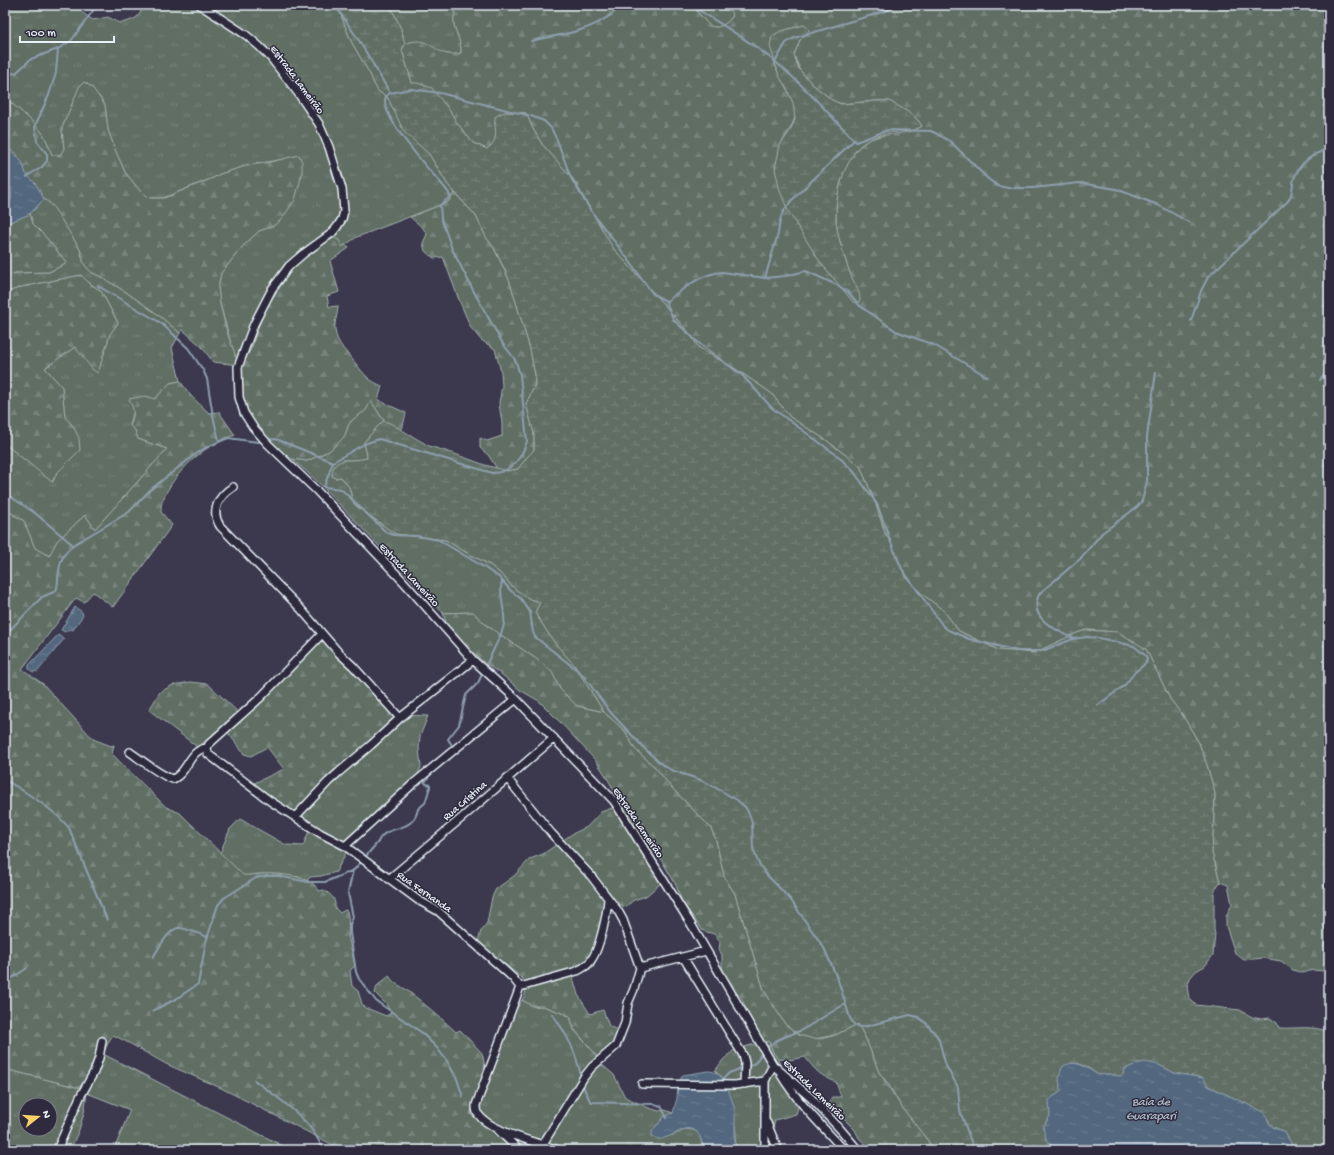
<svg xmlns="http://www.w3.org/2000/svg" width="1334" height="1155" font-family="'Gochi Hand',sans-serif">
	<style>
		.grass { fill: url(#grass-tufts); stroke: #a4b0ae; fill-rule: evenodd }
		.forest { fill: url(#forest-firs); stroke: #a4b0ae; fill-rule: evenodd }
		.wetland { fill: url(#wetland-marsh); stroke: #a4b0ae }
		.water { fill: url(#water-ripples); stroke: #8e9faf }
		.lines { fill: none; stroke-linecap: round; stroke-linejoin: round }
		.stream { stroke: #8e9faf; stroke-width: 2 }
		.minor-casing { stroke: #e8f1f8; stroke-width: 10 }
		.minor { stroke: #2f2a3d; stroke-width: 7 }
		.labels { text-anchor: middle; stroke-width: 3; stroke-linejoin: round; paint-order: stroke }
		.street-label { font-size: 11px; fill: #e8f1f8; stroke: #2f2a3d }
		.water-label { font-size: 12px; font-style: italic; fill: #acbac7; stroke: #2f2a3d }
	</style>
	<defs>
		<pattern id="grass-tufts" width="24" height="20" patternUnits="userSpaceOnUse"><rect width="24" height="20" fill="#606e64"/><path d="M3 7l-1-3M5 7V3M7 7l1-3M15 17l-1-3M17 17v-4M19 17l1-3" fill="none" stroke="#77837b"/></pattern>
		<pattern id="forest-firs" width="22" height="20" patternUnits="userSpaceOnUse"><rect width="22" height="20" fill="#606e64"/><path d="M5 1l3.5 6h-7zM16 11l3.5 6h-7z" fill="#77837b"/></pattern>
		<pattern id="wetland-marsh" width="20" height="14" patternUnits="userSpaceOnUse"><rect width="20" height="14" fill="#606e64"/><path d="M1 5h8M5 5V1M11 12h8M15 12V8" fill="none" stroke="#77837b"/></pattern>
		<pattern id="water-ripples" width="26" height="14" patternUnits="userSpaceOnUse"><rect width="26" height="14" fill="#52687e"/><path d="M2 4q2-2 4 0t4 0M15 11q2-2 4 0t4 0" fill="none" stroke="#6b7e91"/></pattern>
	</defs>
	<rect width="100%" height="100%" fill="#3c394f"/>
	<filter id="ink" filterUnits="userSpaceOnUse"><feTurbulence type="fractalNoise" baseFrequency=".025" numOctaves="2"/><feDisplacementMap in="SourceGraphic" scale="8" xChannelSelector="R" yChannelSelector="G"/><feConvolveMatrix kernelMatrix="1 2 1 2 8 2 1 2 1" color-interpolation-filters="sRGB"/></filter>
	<g filter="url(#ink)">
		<path class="grass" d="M5 5H77C80 12 87 16 93 20L108 17 119 23 126 22 136 18 141 12 138 5H337L351 41 371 76 373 82 378 91 388 98 417 143 429 154 448 185 455 193 448 202 357 237 342 247 298 261 267 306 257 330 252 347 246 358 240 376 220 304 218 288 221 273 243 246 259 231 273 226 281 220 287 209 290 158 249 165 220 174 213 178 163 198H150L140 191 125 172 116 152 108 130 105 105 99 96 74 100 62 128 64 149 60 155 52 156C49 147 46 137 40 130 30 118 17 108 5 98Z
			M388 5H454C456 12 453 17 454 24 456 34 462 43 461 53L453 55 442 53 435 49 411 42 405 44 401 29 391 7Z
			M692 5H727L733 15C728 23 718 31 709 25 705 22 696 9 692 5Z
			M44 199 52 204 80 249 84 264 91 272 101 277 126 292 156 313 180 333 172 348 180 381 170 383 155 399 145 396 134 410 130 425 135 430 138 439 167 449 95 529 85 515 57 541 50 556 35 549 24 521 5 509V444L53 482 56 474 80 450 73 426 65 417 62 387 45 368 75 347 98 372 110 334 118 323 101 291 88 282 81 275 22 287 5 293V276L16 273 49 272 67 263 44 235 33 224 30 214Z
			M371 401 384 421 380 424 364 442C365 448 367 453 367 458L359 460H343L335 478 341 477 349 487 354 504 366 514 396 534 446 540 460 549 490 565 500 573 515 589 530 599 540 602 535 613 554 642 575 666 604 712 577 706 560 689 551 672 535 658 486 625 473 612 443 613 318 482 292 459 307 461 329 451 346 432 348 426 351 421 366 410Z
			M403 715 428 716 420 736 419 748 421 767 416 779 341 845 347 851 336 872 321 876 310 877 307 881 299 877 262 874 243 876 220 853 230 829 240 819 286 845 303 846 309 831 291 818Z
			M522 1000 533 1006H543L570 1016 574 1030 593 1051 600 1063 614 1075 625 1097 649 1108 659 1111 665 1110 673 1113 662 1119 652 1136 655 1137 674 1135 686 1129 692 1130 696 1131 699 1134 704 1150H549L503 1138 470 1114 485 1077V1067L494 1054 515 1011Z
			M769 1040 773 1052 778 1059 786 1078 794 1084 798 1094 799 1104 796 1114 775 1120 772 1132 763 1150H733L735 1147 736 1130 722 1077 715 1071 723 1060 734 1050Z
			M103 1054 291 1150H114L130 1110 87 1093 84 1113 79 1130 70 1150H5V1069L76 1087H88ZM26 1105H50V1129H26Z"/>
		<path class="forest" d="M454 5H626L628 7 638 5H692C696 9 705 22 709 25 718 31 728 23 733 16L727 5H1329V973L1324 971 1313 970 1303 973 1293 970 1281 961 1263 958 1244 960 1235 953 1226 926V917L1232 904 1228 885 1220 882 1212 853 1215 794 1207 765 1199 743 1183 716 1170 699 1146 649 1105 631 1086 630 1077 633 1034 653 998 650 959 631 943 610 922 594 905 576 893 547 885 533 875 502 860 466 826 440 790 417 771 393 734 368 716 358 698 347 691 335 613 248 573 179 542 144 533 129 526 113 505 112 495 123C497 135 497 141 487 149L473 143 457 123 450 111 412 83 402 50 405 44C409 42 414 41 418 41 435 42 438 59 461 53 462 43 456 34 454 24 453 17 456 12 454 5ZM808 32 800 40 794 55 799 69 812 84 832 100 841 104 875 101H889L905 110 917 119 922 126C909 136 887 132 871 139 846 150 836 190 836 216 836 235 844 255 850 273L802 231 788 211 780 145C785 137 791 129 794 120 799 105 786 89 780 76 777 72 776 66 774 61Z
			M84 82 92 87 105 105 108 130 116 152 125 172 140 191 150 198H164L213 178 220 174 249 165 266 163 299 155 302 162V174L295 200 281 220 273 226 259 231 243 246 221 273 218 288 220 304 227 332 239 365 213 362 202 347 183 330 180 333 156 313 126 292 101 277 91 272 84 264 80 249 52 205 44 199 36 184 26 174 22 162 5 144V98C17 108 30 118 40 130 46 137 49 147 52 155H60L64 149 62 128 79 87Z
			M455 193 476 216 486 237 494 248 510 282 530 349 535 375V385L526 404 534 433V450L528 456 518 469 507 471 497 469 489 456 480 448V438L487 441 502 436V423L499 403 502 386 501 372 495 349 481 340 471 328 459 300 443 257 434 258 425 251 423 243 427 234 423 228 410 217 448 202Z
			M30 214 33 224 44 235 67 263 49 272 16 273 5 276V224Z
			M334 238 339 240 342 247 345 245 349 248 330 261 339 292 327 296 329 307 338 306C338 314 334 322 335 330 337 345 348 353 356 364 360 369 364 374 368 378 372 381 377 384 382 386L378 400 406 413 402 430 384 421 371 401 366 410 351 421 348 426 345 436 335 446 329 451 307 461 292 459 270 444 259 430 245 406 240 376 246 358 252 347 257 330 267 306 298 261 321 245Z
			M81 275 88 282 101 291 118 323 110 334 98 373 93 370 75 347 45 368 62 387 65 417 73 426 79 438 80 450 56 474 52 482 5 444V293L22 287Z
			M180 381 191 396 209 413 219 412 235 435C207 442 173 473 163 500 161 503 161 508 161 512L172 525 113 607 93 592 84 602 76 598 22 669 43 684 93 739 111 746 114 745 112 754 166 807 180 813 243 875C249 876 255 874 261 874 277 873 312 875 319 891L324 890C331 895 336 898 335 908L340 913 345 910 347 911C350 921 347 930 349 940 351 948 353 957 355 965L350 971 352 986 358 991 362 1004 366 1008 386 1016 391 1013 386 1004 375 993 377 986 389 976C395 985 400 985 408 991 425 1004 441 1018 456 1032L460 1030 482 1053 485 1067V1077L470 1114 503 1138 511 1136 549 1150H343L221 1088 166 1064 129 1043 113 1035 109 1041 88 1087H76L5 1069V509L24 521 35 548 49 556 57 541 85 515 95 529 167 449 138 439 135 430 130 426C135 414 134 410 129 399L145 396 155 399 170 383Z
			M473 612 486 625 535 658 552 672 560 689 577 706 604 712 625 731 635 749 656 768 671 787 711 828 716 840 724 876 735 894 764 990 785 1024 799 1035 821 1039 835 1035 858 1024 866 1039 879 1072 901 1106 935 1150H871L859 1138 855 1130 845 1120 831 1112 830 1102 832 1097H841L836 1082C819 1075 816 1071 805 1057L789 1060 778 1059 773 1052 769 1041 761 1043 741 997 735 992 727 980 722 967V955L719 950 720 942 714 934 703 931 682 902 676 885 659 856 646 847 606 776 596 761 561 723 539 701 520 690 501 674 486 664 449 631 443 613Z
			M327 635 334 646V654L398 714 403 715 291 818 248 786 284 769 267 747 251 756 244 754 226 730 200 749 149 710 160 692 173 685 191 682 208 684 241 715Z
			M615 807 661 883 646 896 634 900 625 907 611 901 593 968 572 974 578 995 590 1014 603 1010 609 1026 623 1033 616 1048 597 1058 593 1051 574 1029 570 1016 543 1006H533L522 1000C527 993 527 985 522 978L478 942 481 931 487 923 492 897 496 889 514 876 530 859 543 854 572 834 587 827 601 812Z"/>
		<path class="wetland" d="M337 5H388L391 7 401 29 405 44 402 50 412 83H417L432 88 450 111 457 123 473 143 487 149C500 139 494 131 495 117L504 112 526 113 533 129 542 144 573 179 613 248 691 335 698 347 716 358 734 368 771 393 790 417 826 440 860 466 875 502 885 533 893 547 905 576 922 594 943 610 959 631 998 650 1034 653 1077 633 1086 630 1118 632 1146 649 1170 699 1183 716 1199 743 1207 765 1215 794 1212 853 1220 882 1216 888 1214 893V929L1215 935 1213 955 1205 966 1196 971 1190 978 1187 987 1189 998 1196 1005 1240 1010 1252 1017 1261 1019 1270 1018 1277 1023 1279 1028C1296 1029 1313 1025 1329 1032V1150H1295L1284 1131C1270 1127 1271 1125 1264 1112L1208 1086 1203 1078 1174 1073 1159 1065 1139 1063 1125 1069 1123 1075 1119 1076 1110 1074 1098 1075 1090 1069 1080 1064 1071 1063 1059 1080 1061 1090 1058 1094 1054 1096 1050 1103V1116L1043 1128 1055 1150H935L901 1106 889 1085 879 1072 866 1039 858 1024 835 1035 814 1039 799 1035 785 1024 764 990 735 894 724 876 716 840 711 828 671 787 656 768 635 749 625 731 604 712 575 666 554 642 535 613 540 602 530 599 515 589 500 573 490 565 460 549 446 540 396 534 391 531 354 504 349 487 341 477 335 478 332 476C332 455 352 462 367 458 367 453 365 448 364 442L380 424 384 421 390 423 429 446 452 453 485 465 507 471 518 469 528 456 534 450V433L526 404 535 385V375L530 349 510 282 505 270 494 248 486 237 476 216 448 185 429 154 404 132 388 98 378 91 373 82 371 76 351 41Z
			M804 25 809 29 808 32 800 40 794 55 799 69 812 84 832 100 841 104 875 101H889L905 110 917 119 922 126C912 133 900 131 889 133 879 135 869 139 861 145 857 148 854 153 852 157 841 174 836 196 836 216 836 233 844 257 850 273 853 282 861 292 860 301L854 303 820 262 788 211 780 191 775 169 780 145 790 131 795 119 793 103 787 89 779 76 770 46 772 36 781 31Z"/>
		<path class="water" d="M5 144 22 162 26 174 36 184 44 199 30 214 5 224V204L11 200 12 189 5 180Z
			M75 607 82 612 83 615 73 630 69 629 65 632 61 630Z
			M58 635 64 639 38 671 33 672 29 669V665Z
			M1145 1062 1159 1065 1174 1073 1203 1078 1208 1086 1264 1112C1271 1126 1268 1127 1284 1131L1295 1150H1055L1052 1145 1047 1142 1043 1128 1050 1116 1049 1100 1054 1096 1058 1094 1061 1090 1059 1080 1060 1073 1063 1066C1077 1059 1087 1068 1098 1075L1110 1074 1119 1076 1123 1075 1125 1069C1132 1066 1138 1063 1145 1062Z
			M708 1071C717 1071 721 1076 726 1084L678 1083 683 1075Z
			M727 1085 735 1110V1147L733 1150H704C702 1141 698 1125 685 1129 679 1131 673 1135 667 1137 664 1138 661 1140 658 1139 656 1138 654 1137 652 1136V1131L664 1117 673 1113 677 1098 678 1086Z"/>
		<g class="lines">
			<path class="stream" d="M335 5 360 42 390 93
				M691 5C718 23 747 39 773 60 803 84 829 114 856 142L888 130 931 131 939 135 951 142 988 179 998 186 1008 188H1033L1080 183 1116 189 1158 205 1190 223
				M531 41C557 35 584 33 606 18 612 14 617 11 620 5
				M775 62 786 43 794 38 886 11 897 5
				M5 74 16 73 31 59 58 49 71 41 97 5
				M27 177 32 173 41 168 47 161V154L37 141 35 126 49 95 56 73 58 49
				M765 278 778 234 780 220 783 212 792 200 854 140
				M98 286 161 323 188 348 203 370 207 379 213 416 219 441
				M667 301C683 289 700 274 722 272L765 278 785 276 806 271 839 286 848 292 860 306 896 331 934 345 988 377
				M1191 321 1201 291 1208 277 1288 201C1293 194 1292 186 1294 179 1299 162 1314 154 1329 148
				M1320 380 1329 369
				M267 440 276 439 333 462
				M5 493 35 513 73 545
				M5 635 42 597 56 591C58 586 58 583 58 578 60 562 61 556 73 545L129 512 150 490 193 456 205 448 228 438 258 442 262 441
				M1073 638C1055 630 1026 617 1040 593L1080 559 1102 533 1137 507 1142 501 1147 481V437L1156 372
				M485 668C489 657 503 634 504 624 506 610 498 595 502 581
				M453 747 448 739 459 725 466 695 478 683 483 672
				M5 780C26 792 54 809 69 828L107 920
				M353 870 348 893 353 917 350 924V933L356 972 359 979 376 1001 421 1032 437 1048 447 1061 457 1079 463 1097
				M153 957C158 950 170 926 180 928 189 929 199 934 208 937
				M5 983 27 968
				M152 1011 176 999 198 984 206 942 218 905 224 898 256 878 267 876H278L308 882H325L354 870 378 842C385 823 413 835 418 809L425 803 430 787V785L426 784 425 782 430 775 456 753 455 751
				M552 1014C566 1032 577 1055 581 1077
				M766 1048 777 1040 802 1030 845 1004
				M747 1067 755 1063 763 1051
				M254 1080C279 1099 312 1119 323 1150
				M722 1080 729 1073 742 1068
				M582 1084 590 1101 592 1102 654 1104 661 1106 667 1118
				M974 1150 960 1111 958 1087 946 1066 939 1040 937 1036 926 1023 918 1017 910 1015 863 1027 855 1026 850 1018 838 980 824 948 790 899 765 873 758 862 753 849 752 823 750 816 746 808 737 800 709 784 698 779 671 770 659 762 645 749 611 713 582 674 535 637 533 632 530 612 521 599 510 590 500 578 482 566 439 540 417 536 394 535 386 532 341 489 324 487 333 462 364 444 379 439 492 473C511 473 522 458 527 441L520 375 517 365 514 358 503 344 473 290 452 249 441 218 440 205 449 198 450 196 448 192C441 182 431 173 424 164 414 152 384 115 385 101 385 97 387 95 390 93L411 89 440 93 531 116 544 121 551 128 557 140 571 178 591 211 628 259 650 290 653 294 666 301 673 319 678 324 701 345 743 376 772 408 838 456 854 472 877 504 895 553 902 569 943 626 948 630 969 639 1018 651H1042L1073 639 1087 637 1099 638 1134 646 1146 656 1147 660 1145 664 1135 672 1125 685 1098 705"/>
			<g class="minor-casing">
				<path id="minor" d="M200 5 246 35 259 46 271 58 298 93 319 124 329 147 342 189 344 211 342 219 337 227 332 233 303 254 289 266 272 289 254 324 238 367 239 397 244 413 253 427 268 444 317 491 402 580 473 660 516 699 614 801 691 924 773 1065 811 1098 841 1130 858 1150
					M233 487C219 496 210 510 220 526L300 608 339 653 353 666 400 718
					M322 634 260 698 209 744 207 748 208 754 270 801 320 833 345 846 418 900 438 911 513 978 520 987 476 1105C476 1108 476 1112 478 1114 489 1131 537 1142 557 1150
					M130 752C140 759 162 777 173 779 188 773 189 749 207 748
					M507 778 551 833 591 876 618 911 623 920 640 968 706 951
					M296 816 328 782 339 772 371 745 400 718 473 660
					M345 846 414 783 516 699
					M389 879 464 816 554 738
					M683 957 743 1055 745 1063 744 1084
					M520 987 577 971C583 968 589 965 592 959 600 947 607 914 608 899
					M781 1075C798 1103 822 1126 844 1150
					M642 1084 735 1085 765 1081
					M767 1123 778 1150
					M499 1131 519 1150
					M543 1144 584 1077 592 1067 616 1046 625 1023 628 1003 634 989 640 968
					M57 1150 80 1097 94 1072 99 1058 102 1041
					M765 1150V1081L773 1065"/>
			</g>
			<use href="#minor" class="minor"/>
		</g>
	</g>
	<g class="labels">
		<g class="street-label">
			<text transform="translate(298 79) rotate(53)" y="4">Estrada Lameirão</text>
			<text transform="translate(410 574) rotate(47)" y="4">Estrada Lameirão</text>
			<text transform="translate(464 800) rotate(-41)" y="4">Rua Cristina</text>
			<text transform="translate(639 822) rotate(56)" y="4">Estrada Lameirão</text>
			<text transform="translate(425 891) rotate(35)" y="4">Rua Fernanda</text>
			<text transform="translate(815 1089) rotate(44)" y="4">Estrada Lameirão</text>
		</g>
		<g class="water-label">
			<text x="1151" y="1105">Baía de<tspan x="1151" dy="14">Guarapari</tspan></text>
		</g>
	</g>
	<rect width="1334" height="1155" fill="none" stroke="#2f2a3d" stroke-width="20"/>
	<rect x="10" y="10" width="1314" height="1135" fill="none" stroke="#e8f1f8" stroke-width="1.5" filter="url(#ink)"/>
	<g transform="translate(38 1117) rotate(73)"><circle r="19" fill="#2f2a3d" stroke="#797a88"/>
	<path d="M0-3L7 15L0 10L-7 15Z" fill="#ffd166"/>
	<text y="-6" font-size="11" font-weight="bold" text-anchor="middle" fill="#e8f1f8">N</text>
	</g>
	<path d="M20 36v6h94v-6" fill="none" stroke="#e8f1f8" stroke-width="2"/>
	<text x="26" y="36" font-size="12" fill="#e8f1f8" stroke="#2f2a3d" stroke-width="3" paint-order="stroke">100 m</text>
</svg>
